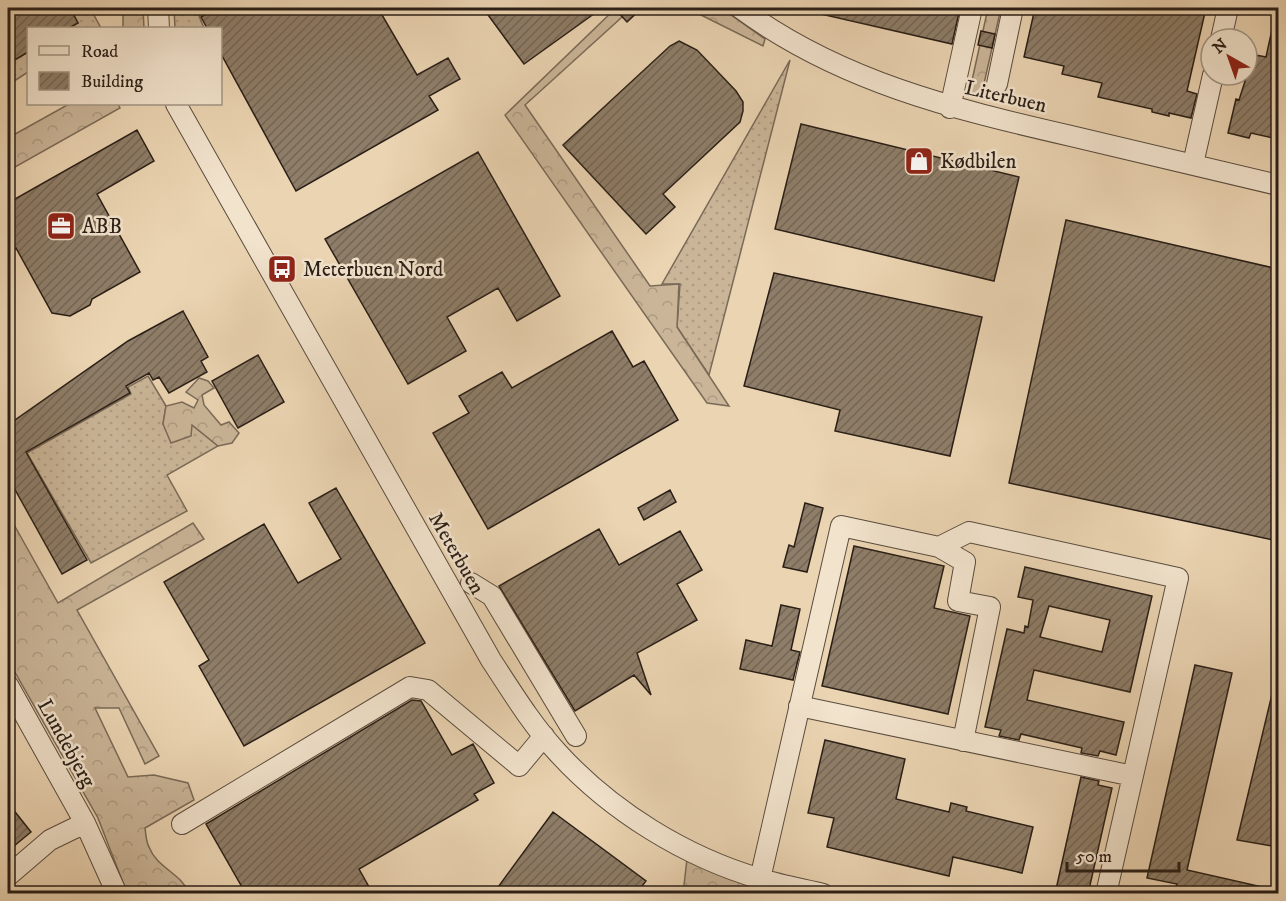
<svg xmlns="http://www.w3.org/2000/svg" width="1286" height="901" font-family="'IM FELL DW Pica',serif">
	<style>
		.grass { fill: url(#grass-dots); stroke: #7a6a58; stroke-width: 1.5 }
		.forest { fill: url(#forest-crowns); stroke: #7a6a58; stroke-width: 1.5 }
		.building { fill: url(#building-hatch); stroke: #2a1f17; stroke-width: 1.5; fill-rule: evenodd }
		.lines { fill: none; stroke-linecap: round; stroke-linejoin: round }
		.minor-casing { stroke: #5a4c3e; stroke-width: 22 }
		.minor { stroke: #f2e3cd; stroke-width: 20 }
		.labels { text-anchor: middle; stroke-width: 5; stroke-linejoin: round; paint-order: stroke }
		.street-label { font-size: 21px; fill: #2a1f17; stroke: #f2e3cd }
		.poi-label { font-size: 21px; fill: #2a1f17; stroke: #f2e3cd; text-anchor: start }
	</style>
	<defs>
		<pattern id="grass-dots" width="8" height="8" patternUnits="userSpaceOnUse" patternTransform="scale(1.5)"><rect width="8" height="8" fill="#cab598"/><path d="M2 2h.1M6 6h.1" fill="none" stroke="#ae9b82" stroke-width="1.8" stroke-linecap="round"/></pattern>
		<pattern id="forest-crowns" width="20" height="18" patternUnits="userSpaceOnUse" patternTransform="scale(1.5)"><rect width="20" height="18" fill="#cab598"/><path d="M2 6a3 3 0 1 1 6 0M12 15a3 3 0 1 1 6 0" fill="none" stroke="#ae9b82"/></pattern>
		<pattern id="building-hatch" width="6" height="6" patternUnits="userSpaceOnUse" patternTransform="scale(1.5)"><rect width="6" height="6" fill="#8e7d68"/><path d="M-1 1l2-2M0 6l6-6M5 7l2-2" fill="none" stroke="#746655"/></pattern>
	</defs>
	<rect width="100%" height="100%" fill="#ebd4b2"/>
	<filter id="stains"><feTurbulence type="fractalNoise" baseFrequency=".00333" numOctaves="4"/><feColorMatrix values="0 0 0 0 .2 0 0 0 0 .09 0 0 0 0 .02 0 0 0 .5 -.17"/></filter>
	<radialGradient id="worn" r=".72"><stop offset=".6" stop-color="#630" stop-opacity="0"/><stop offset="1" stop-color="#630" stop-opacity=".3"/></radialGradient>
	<path class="grass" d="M70 8H90L101 28H69L78 23Z
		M174 8H213L199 16 204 28H175Z
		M28 52V72L8 85V64Z
		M790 60 709 375 677 327 680 284H662Z
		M148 376 166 406 163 424 192 425 218 446 167 475 187 511 91 563 27 453 131 394 128 387Z"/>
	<path class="forest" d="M123 8H143L144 28H123Z
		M616 8H632L525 105 650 286 679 284 677 327 729 406 707 403 505 115Z
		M687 8H721L765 39 763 46Z
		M988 8H1001L981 97 969 94Z
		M69 104H118L120 108 8 171V138Z
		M199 378 208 381 214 388 202 395 204 405 221 425 229 422 239 433 232 443 218 446 192 425 191 436 171 443 163 424 166 406 182 402 194 408 198 400 186 392Z
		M8 514 58 603 193 523 204 539 77 610 159 756 145 764 119 708H95L128 777 154 775 188 783 194 800 145 828C146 834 146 842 149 847 157 868 181 873 189 893H127L98 818 8 660Z
		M687 859 710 871 781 893 683 894Z"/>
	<path class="building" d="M8 8H70L78 23 69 28H28V52L8 64Z
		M217 8H378L417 75 448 58 460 79 429 96 438 110 296 191 220 52V28H207L201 17Z
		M483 8H602L524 64Z
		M614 8H642L627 22Z
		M813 8H960L952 44 812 12Z
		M1035 8H1206L1187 91 1197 94 1191 118 1169 113V116L1152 112V109L1098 97 1102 83 1062 74 1064 66 1024 57Z
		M1273 25 1278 26V139L1251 133 1249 138 1228 133 1236 99 1239 100 1247 75 1250 54 1266 57Z
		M981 31 995 34 992 48 978 45Z
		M679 41 697 50 736 91 743 102V111L740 122 663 194 675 207 646 234 563 145 670 46Z
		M801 124 1019 177 994 281 775 229Z
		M137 130 154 161 97 194 140 272 92 299 90 305 70 316 52 313 16 248 8 253V203Z
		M478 152 560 296 517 321 498 288 447 317 466 351 408 384 325 239Z
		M1066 220 1278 269V541L1009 483Z
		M774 273 982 317 950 456 835 431 840 410 744 386Z
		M183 311 208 357 201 361 207 372 169 393 159 377 153 380 149 373 126 386 130 393 26 452 87 560 62 574 8 477V425L128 341Z
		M612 331 633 367 644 361 678 420 488 529 433 433 469 413 459 396 502 372 512 388Z
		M258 355 284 402 238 428 212 381Z
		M336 488 425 643 244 746 199 666 209 660 164 582 264 524 298 583 341 559 309 503Z
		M670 490 676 502 644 520 638 508Z
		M805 503 823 508 807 572 783 567 789 545 794 547Z
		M599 529 619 565 680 531 702 570 677 584 697 620 637 653 651 695 634 675 575 711 499 586Z
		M854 546 944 566 934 608 970 616 948 714 822 686Z
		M1025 567 1152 596 1130 692 1034 670 1027 700 1124 722 1116 755 1100 751 1098 756 1081 753 1082 748 1021 734 1019 740 999 736 1001 730 985 727 1007 629 1024 633 1025 626 1028 627 1033 600 1018 597ZM1049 606 1110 620 1102 652 1040 637Z
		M781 605 800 609 791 650 800 652 793 680 740 669 746 640 772 646Z
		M1195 665 1232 673 1187 870 1267 888V894H1175L1177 884 1147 878Z
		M1274 686 1278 687V847L1237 840Z
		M412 700 421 701 452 755 473 744 494 783 474 794 478 800 359 869 373 894H246L206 824Z
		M825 740 905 759 896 799 949 812 951 803 967 807 966 811 1033 827 1022 873 953 857 949 876 827 847 834 818 808 813Z
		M1081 777 1099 781 1098 785 1112 788 1088 894H1055Z
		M8 803 31 832 8 851Z
		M553 812 646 881 636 894H493Z"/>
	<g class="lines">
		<g class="minor-casing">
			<path id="minor" d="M158 8 159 28
				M740 8C839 81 953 109 1071 136 1140 152 1209 168 1278 185
				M1221 39 1228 8
				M997 84 1013 8
				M176 104 491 660C512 692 532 725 558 753 611 811 685 857 761 879 781 885 802 889 823 894
				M950 108 972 8
				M1193 164 1213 75
				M939 547 965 562 958 601 990 607 963 741
				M471 583 492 596 576 736
				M8 685 85 823 117 894
				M799 706 1133 776
				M182 824 410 687 428 690 519 766 544 736
				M8 876 50 840 85 823
				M760 879 841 526 939 547 969 532 1178 578 1106 894"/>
		</g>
		<use href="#minor" class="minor"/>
	</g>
	<defs>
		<g id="shop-square" transform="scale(1.5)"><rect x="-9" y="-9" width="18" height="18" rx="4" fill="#8f2418" stroke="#f2e3cd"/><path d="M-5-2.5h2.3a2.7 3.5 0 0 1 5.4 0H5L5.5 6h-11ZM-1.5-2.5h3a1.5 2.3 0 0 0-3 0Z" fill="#fff"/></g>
		<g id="office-square" transform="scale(1.5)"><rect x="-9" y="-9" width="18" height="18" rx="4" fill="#8f2418" stroke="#f2e3cd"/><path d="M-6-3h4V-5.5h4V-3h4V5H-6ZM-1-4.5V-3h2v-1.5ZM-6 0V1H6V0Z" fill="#fff"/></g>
		<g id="bus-square" transform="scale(1.5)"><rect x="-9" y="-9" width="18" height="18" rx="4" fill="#8f2418" stroke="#f2e3cd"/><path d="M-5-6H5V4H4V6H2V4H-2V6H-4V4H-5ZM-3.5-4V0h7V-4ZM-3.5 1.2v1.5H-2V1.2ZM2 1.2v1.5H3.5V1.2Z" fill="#fff"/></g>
	</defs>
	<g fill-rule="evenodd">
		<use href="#shop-square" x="919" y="161"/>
		<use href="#office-square" x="61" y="226"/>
		<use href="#bus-square" x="282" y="269"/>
	</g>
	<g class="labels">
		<g class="street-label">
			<text transform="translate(1006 96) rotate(13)" y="7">Literbuen</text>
			<text transform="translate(457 553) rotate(60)" y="7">Meterbuen</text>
			<text transform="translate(67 743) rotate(61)" y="7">Lundebjerg</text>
		</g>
		<g class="poi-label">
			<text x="940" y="168">Kødbilen</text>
			<text x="82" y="233">ABB</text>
			<text x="303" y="276">Meterbuen Nord</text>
		</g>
	</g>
	<rect width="1286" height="901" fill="none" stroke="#ebd4b2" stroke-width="30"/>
	<rect x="9" y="9" width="1268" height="883" fill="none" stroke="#2a1f17" stroke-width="3"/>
	<rect x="15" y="15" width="1256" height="871" fill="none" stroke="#2a1f17" stroke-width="1.5"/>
	<rect x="27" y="27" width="195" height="78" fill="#f2e3cd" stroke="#a29584" stroke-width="1.5"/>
	<rect x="39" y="46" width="30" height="9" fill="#f2e3cd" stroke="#a29584" stroke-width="1.5"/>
	<text x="81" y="57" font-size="18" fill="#2a1f17">Road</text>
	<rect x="39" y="72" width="30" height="18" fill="url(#building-hatch)" stroke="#a29584" stroke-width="1.5"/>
	<text x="81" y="87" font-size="18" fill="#2a1f17">Building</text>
	<g transform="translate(1229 57) rotate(320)"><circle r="28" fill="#f2e3cd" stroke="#a29584" stroke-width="1.5"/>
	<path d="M0-4.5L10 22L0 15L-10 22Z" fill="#8f2418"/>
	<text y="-9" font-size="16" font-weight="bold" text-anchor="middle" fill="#2a1f17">N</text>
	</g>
	<path d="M1067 862v9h112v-9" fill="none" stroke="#2a1f17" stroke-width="3"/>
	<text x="1076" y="862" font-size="18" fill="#2a1f17" stroke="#f2e3cd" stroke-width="4.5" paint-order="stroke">50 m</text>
	<rect width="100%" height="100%" filter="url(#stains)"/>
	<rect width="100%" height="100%" fill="url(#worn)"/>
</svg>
